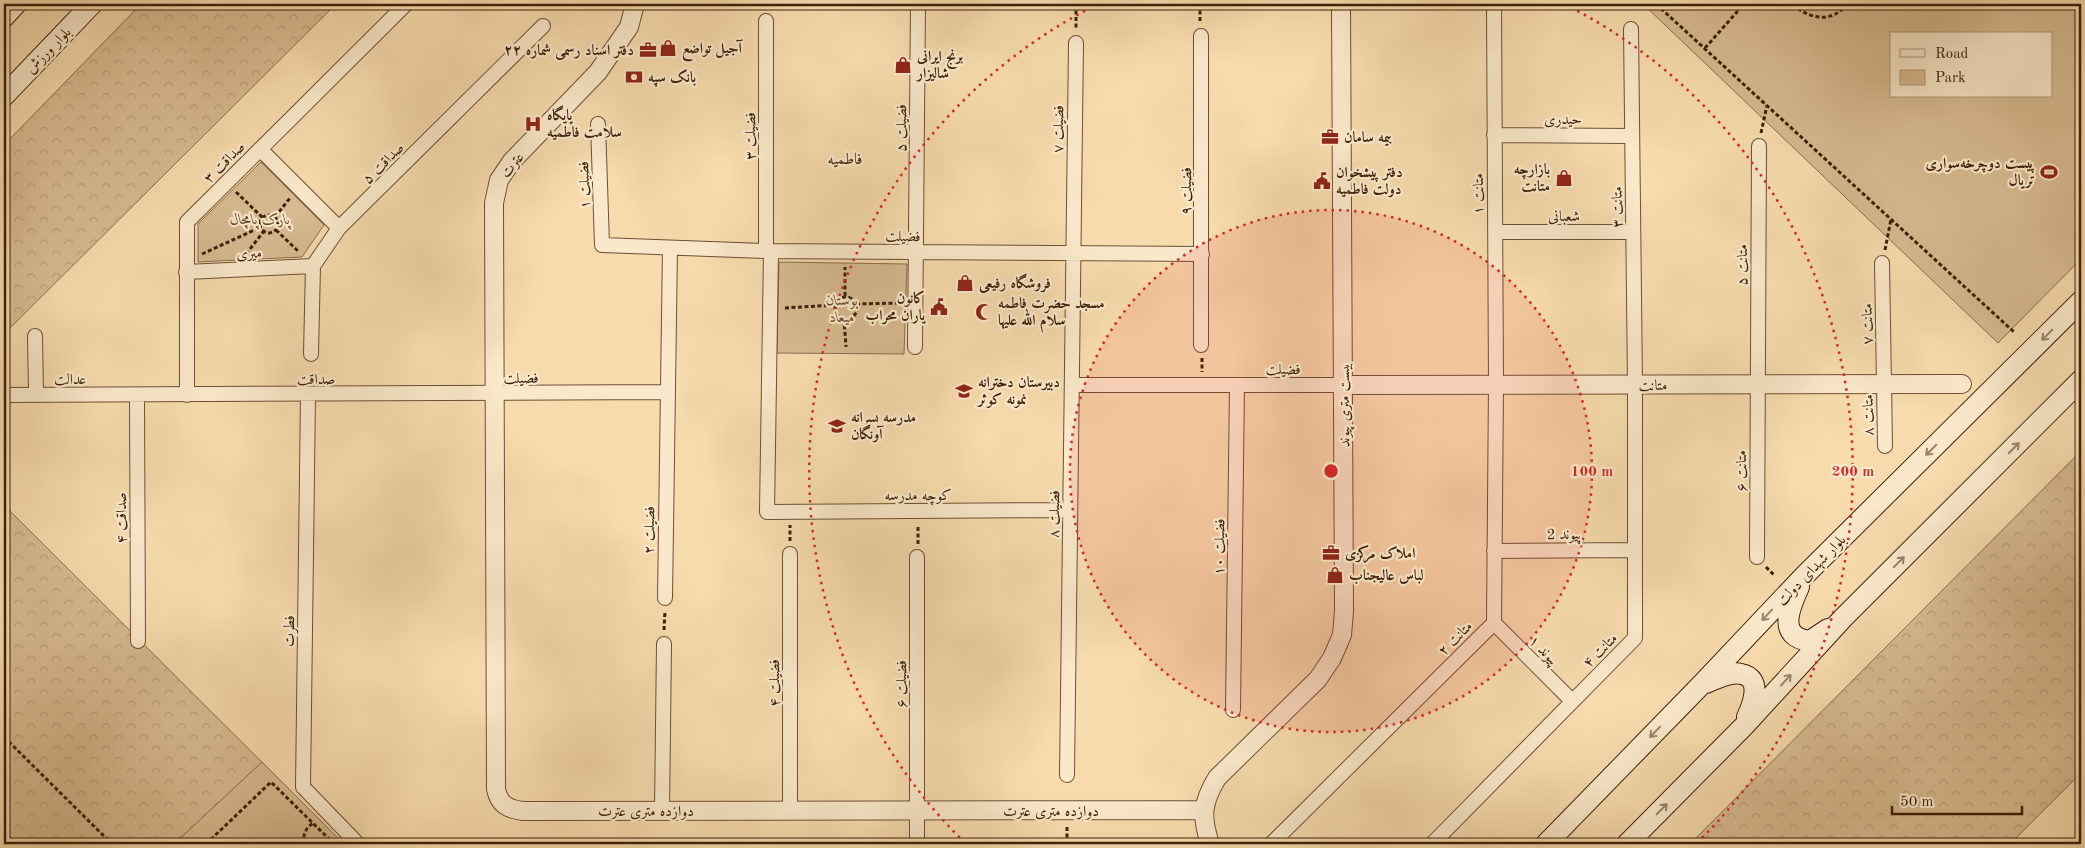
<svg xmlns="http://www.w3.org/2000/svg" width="2085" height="848" font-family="'Old Standard TT',Amiri,serif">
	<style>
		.forest { fill: url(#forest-crowns); stroke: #8b6e4e }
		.park { fill: #d8bb91; stroke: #8b6e4e; fill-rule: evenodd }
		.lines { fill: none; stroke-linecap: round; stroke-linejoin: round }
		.minor-casing { stroke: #6c5034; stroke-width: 16 }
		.tertiary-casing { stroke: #6c5034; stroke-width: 20 }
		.secondary-casing { stroke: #3e210b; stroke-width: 22 }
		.path { stroke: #3e210b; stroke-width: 3; stroke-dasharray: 4 2.5; stroke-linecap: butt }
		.minor { stroke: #fae8ca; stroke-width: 14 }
		.tertiary { stroke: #fae8ca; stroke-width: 18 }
		.secondary { stroke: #fae8ca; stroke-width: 20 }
		.oneway { stroke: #9c846a }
		.ring { fill: none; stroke: #d62828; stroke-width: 2.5; stroke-dasharray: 2.5 5 }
		.labels { text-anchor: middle; stroke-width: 4.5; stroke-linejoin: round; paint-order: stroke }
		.poi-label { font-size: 15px; font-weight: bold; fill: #3e210b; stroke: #fae8ca; text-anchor: start }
		.street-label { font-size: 15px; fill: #3e210b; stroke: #fae8ca }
		.park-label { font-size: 15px; font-style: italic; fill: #64482c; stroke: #fae8ca }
		.neighbourhood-label { font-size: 16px; fill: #3e210b; stroke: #fae8ca }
		.centre { fill: #d62828; stroke: #fae8ca; stroke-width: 2.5 }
		.ring-label { font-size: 15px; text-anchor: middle; font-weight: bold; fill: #d62828; stroke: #fae8ca; stroke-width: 4.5; stroke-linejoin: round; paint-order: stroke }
	</style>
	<defs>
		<pattern id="forest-crowns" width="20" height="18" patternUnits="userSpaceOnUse" patternTransform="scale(1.25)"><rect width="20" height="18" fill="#d8bb91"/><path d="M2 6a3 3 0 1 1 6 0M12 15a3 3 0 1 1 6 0" fill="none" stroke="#baa07c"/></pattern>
	</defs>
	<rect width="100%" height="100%" fill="#f7dbad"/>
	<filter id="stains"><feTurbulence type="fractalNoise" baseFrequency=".004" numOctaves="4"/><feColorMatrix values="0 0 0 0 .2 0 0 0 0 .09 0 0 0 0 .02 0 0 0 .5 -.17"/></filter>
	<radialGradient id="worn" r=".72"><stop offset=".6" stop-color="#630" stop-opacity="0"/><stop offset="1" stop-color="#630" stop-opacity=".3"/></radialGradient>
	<path class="forest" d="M141 4H336L4 334V145Z
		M2081 451V773L2010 844H1690Z
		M4 505 344 844H4Z"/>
	<path class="park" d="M1643 4H2081V259L1998 343ZM1891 34H2051V96H1891Z
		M261 162 324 225 302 257 198 262V224Z
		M779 262 907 264 904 354 777 353Z
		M262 762 344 844H174Z"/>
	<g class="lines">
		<g class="minor-casing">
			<path id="minor" d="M1201 36V345
				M598 124 602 245 766 251 1202 254
				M1494 135 1632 136
				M260 149 339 228
				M1495 232H1633
				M766 251V21
				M771 251 767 512 1070 510
				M1882 263 1885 446
				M186 272 313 266
				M35 336 36 395
				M915 347 918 4
				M311 354 313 266 339 228 543 26
				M1072 385H1344
				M4 395 667 392
				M137 395 138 641
				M187 395V222L406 4
				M308 395 303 787 358 844
				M1494 551 1635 550
				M790 554V811
				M1757 557 1759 146
				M665 598 670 248
				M1494 623 1572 701
				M1233 710 1237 385
				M1067 775 1076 43
				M662 811 664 644
				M917 844V557
				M1271 844 1494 623 1496 385 1494 4
				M1432 844 1635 638V385L1631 29"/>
		</g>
		<g class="tertiary-casing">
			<path id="tertiary" d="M635 4 629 27 598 72 512 161 499 180 494 203 496 789C499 804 507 809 523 811L1203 810
				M1344 385 1962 384
				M1210 844C1201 816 1202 803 1217 778L1318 679 1332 658 1342 635 1344 611 1341 4"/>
		</g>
		<g class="secondary-casing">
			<path id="secondary" d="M4 17 16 4
				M4 96 92 4
				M1799 587C1790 607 1776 637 1810 641L1828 629
				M1706 683C1716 679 1730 671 1741 674 1763 678 1753 704 1747 717
				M1546 844 1702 684 1804 576 2081 301
				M1627 844 1744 726 1843 618 2081 380"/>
		</g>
		<path class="path" d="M1076 4V30
			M1200 4V23
			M1656 4 2014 332
			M1793 4C1809 20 1833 23 1847 4
			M1705 48 1744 4
			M1761 133 1767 105
			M236 192 263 218
			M260 224a9 9 0 1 1 18 0a9 9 0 1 1-18 0Z
			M275 217 290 198
			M276 230 299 252
			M1885 250 1891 219
			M202 254 261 227
			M246 254 264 231
			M845 296V267
			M835 308a11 11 0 1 1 22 0a11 11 0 1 1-22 0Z
			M856 304 901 303
			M785 308 835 305
			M844 319 846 347
			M1202 358V372
			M790 541V525
			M918 544V525
			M1766 567 1774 575
			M664 630 665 611
			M4 737 112 844
			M206 844 271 782 329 839
			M304 844C303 834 305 829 313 823
			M1067 844V825"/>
		<use href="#minor" class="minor"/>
		<use href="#tertiary" class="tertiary"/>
		<use href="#secondary" class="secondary"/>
	</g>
	<defs><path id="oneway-shaft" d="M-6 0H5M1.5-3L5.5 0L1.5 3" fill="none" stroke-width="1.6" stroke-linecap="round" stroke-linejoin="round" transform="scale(1.25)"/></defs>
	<g class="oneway">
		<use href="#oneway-shaft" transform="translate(2047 335) rotate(135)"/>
		<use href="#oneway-shaft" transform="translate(2014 448) rotate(-45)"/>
		<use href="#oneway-shaft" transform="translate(1931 450) rotate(135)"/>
		<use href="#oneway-shaft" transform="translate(1899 562) rotate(-45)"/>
		<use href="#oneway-shaft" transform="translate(1767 615) rotate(133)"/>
		<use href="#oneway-shaft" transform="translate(1786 680) rotate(-47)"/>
		<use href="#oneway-shaft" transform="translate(1655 732) rotate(134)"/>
		<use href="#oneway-shaft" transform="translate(1662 809) rotate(-45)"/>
	</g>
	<circle cx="1331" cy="471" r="261" fill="#d62828" fill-opacity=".12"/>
	<g class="ring">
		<circle cx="1331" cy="471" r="261"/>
		<path d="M965 843A522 522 0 0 1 1098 4M1564 4A522 522 0 0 1 1697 843"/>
	</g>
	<defs>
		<g id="shop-bare" transform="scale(1.35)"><path d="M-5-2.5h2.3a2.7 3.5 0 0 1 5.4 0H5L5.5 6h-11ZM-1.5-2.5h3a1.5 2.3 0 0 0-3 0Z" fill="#8f2418" stroke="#fae8ca" stroke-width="2.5" paint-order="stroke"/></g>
		<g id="office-bare" transform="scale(1.35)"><path d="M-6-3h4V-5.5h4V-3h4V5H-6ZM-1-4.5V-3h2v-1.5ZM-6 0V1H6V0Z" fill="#8f2418" stroke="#fae8ca" stroke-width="2.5" paint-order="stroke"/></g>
		<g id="bank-bare" transform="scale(1.35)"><path d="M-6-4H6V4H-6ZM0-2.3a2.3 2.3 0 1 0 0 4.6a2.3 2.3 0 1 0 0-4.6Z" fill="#8f2418" stroke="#fae8ca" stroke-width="2.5" paint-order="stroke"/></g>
		<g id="hospital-bare" transform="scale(1.35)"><path d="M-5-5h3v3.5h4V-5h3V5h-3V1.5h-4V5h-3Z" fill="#8f2418" stroke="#fae8ca" stroke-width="2.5" paint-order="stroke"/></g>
		<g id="stadium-bare" transform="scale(1.35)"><path d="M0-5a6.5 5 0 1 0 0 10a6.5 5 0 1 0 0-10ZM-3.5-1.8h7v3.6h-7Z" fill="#8f2418" stroke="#fae8ca" stroke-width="2.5" paint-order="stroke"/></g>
		<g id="civic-bare" transform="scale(1.35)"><path d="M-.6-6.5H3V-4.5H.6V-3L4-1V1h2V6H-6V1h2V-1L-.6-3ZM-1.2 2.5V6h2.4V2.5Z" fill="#8f2418" stroke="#fae8ca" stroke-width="2.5" paint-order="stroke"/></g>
		<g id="mosque-bare" transform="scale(1.35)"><path d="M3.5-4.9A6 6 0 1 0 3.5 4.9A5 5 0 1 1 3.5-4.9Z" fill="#8f2418" stroke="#fae8ca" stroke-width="2.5" paint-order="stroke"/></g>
		<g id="school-bare" transform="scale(1.35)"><path d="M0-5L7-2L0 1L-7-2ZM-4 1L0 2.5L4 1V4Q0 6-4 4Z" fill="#8f2418" stroke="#fae8ca" stroke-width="2.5" paint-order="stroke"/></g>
	</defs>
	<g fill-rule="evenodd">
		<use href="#shop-bare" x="668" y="48"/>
		<use href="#office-bare" x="648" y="50"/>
		<use href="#shop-bare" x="903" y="65"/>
		<use href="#bank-bare" x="634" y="77"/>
		<use href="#hospital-bare" x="533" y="124"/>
		<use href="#office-bare" x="1330" y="137"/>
		<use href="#stadium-bare" x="2049" y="172"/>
		<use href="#shop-bare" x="1564" y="178"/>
		<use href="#civic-bare" x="1322" y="181"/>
		<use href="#shop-bare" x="965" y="283"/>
		<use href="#civic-bare" x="939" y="307"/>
		<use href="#mosque-bare" x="984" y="312"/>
		<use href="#school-bare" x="964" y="391"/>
		<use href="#school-bare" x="837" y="426"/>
		<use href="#office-bare" x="1331" y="553"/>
		<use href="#shop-bare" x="1335" y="575"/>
	</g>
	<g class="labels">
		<g class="poi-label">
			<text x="682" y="53">آجیل تواضع</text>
			<text x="634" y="55" text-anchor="end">دفتر اسناد رسمی شماره ۲۲</text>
			<text x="917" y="61">برنج ایرانی<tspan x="917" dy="17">شالیزار</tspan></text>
			<text x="648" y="82">بانک سپه</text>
			<text x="547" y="120">پایگاه<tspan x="547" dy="17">سلامت فاطمیه</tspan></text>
			<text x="1344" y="142">بیمه سامان</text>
			<text x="2035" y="168" text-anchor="end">پیست دوچرخه‌سواری<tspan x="2035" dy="17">تریال</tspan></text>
			<text x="1550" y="174" text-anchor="end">بازارچه<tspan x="1550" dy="17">متانت</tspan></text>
			<text x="1336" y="177">دفتر پیشخوان<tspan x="1336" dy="17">دولت فاطمیه</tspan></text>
			<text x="979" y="288">فروشگاه رفیعی</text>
			<text x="925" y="303" text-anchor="end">کانون<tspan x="925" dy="17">یاران محراب</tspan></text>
			<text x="998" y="308">مسجد حضرت فاطمه<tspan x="998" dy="17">سلام الله علیها</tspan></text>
			<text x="978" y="387">دبیرستان دخترانه<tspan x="978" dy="17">نمونه کوثر</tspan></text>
			<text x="851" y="422">مدرسه پسرانه<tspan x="851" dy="17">آونگان</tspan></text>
			<text x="1345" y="558">املاک مرکزی</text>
			<text x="1349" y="580">لباس عالیجناب</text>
		</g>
		<g class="street-label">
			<text transform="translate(48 50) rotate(-46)" y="5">بلوار ورزش</text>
			<text x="1563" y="124">حیدری</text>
			<text transform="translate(901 128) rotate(-90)" y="5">فضیلت ۵</text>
			<text transform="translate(1058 129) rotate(-89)" y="5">فضیلت ۷</text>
			<text transform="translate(750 136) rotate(-90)" y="5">فضیلت ۳</text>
			<text transform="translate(224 162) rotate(-45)" y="5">صداقت ۳</text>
			<text transform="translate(383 163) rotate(-45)" y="5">صداقت ۵</text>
			<text transform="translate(512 165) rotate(-52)" y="5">عترت</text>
			<text transform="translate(584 185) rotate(-92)" y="5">فضیلت ۱</text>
			<text transform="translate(1186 191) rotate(-90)" y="5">فضیلت ۹</text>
			<text transform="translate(1478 194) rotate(-90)" y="5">متانت ۱</text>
			<text transform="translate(1617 207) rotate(-91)" y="5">متانت ۳</text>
			<text x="1564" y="221">شعبانی</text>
			<text transform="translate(903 236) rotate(1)" y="5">فضیلت</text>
			<text transform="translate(249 253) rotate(-3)" y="5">میری</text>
			<text transform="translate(1742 265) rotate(-90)" y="5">متانت ۵</text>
			<text transform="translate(1867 324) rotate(-91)" y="5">متانت ۷</text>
			<text x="1283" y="374">فضیلت</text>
			<text transform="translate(521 378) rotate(-1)" y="5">فضیلت</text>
			<text x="70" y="384">عدالت</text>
			<text x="316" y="384">صداقت</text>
			<text x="1653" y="390">متانت</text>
			<text transform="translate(1344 405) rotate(-90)" y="5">بیست متری پیوند</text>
			<text transform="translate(1868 415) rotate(-91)" y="5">متانت ۸</text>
			<text transform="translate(1741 471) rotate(-90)" y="5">متانت ۶</text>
			<text x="918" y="500">کوچه مدرسه</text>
			<text transform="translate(1054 514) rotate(-89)" y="5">فضیلت ۸</text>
			<text transform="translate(121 518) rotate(-90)" y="5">صداقت ۴</text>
			<text transform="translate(649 530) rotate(-89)" y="5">فضیلت ۲</text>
			<text transform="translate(1564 534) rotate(-1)" y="5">پیوند 2</text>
			<text transform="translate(1219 547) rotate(-89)" y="5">فضیلت ۱۰</text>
			<text transform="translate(1811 570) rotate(-46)" y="5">بلوار شهدای دولت</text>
			<text transform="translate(289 631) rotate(-89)" y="5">فطرت</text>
			<text transform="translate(1455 638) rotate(-45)" y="5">متانت ۲</text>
			<text transform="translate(1544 650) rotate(45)" y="5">پیوند ۱</text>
			<text transform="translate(1600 650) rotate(-45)" y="5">متانت ۴</text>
			<text transform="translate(774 683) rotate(-90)" y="5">فضیلت ۴</text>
			<text transform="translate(901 684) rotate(-90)" y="5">فضیلت ۶</text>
			<text x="646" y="816">دوازده متری عترت</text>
			<text x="1051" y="816">دوازده متری عترت</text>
		</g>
		<g class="park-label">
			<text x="260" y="224">پارک پامچال</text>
			<text x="842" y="305">بوستان<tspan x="842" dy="17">میعاد</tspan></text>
		</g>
		<g class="neighbourhood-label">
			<text x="845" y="164">فاطمیه</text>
		</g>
	</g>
	<circle cx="1331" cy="471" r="8" class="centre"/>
	<g class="ring-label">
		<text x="1592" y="476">100 m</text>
		<text x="1853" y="476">200 m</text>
	</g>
	<rect width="2085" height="848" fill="none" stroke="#f7dbad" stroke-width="20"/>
	<rect x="5" y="5" width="2075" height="838" fill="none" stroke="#3e210b" stroke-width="2.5"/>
	<rect x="10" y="10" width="2065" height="828" fill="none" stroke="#3e210b"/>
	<rect x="1890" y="32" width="162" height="65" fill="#fae8ca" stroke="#af987e"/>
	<rect x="1900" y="49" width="25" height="8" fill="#fae8ca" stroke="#af987e"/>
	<text x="1935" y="58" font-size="15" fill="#3e210b">Road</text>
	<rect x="1900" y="70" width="25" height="15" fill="#d8bb91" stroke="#af987e"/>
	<text x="1935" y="82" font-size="15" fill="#3e210b">Park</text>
	<path d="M1892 806v8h130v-8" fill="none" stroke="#3e210b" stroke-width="2.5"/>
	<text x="1900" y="806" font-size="15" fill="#3e210b" stroke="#fae8ca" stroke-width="4" paint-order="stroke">50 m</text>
	<rect width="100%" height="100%" filter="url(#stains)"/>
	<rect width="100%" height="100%" fill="url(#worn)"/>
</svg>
